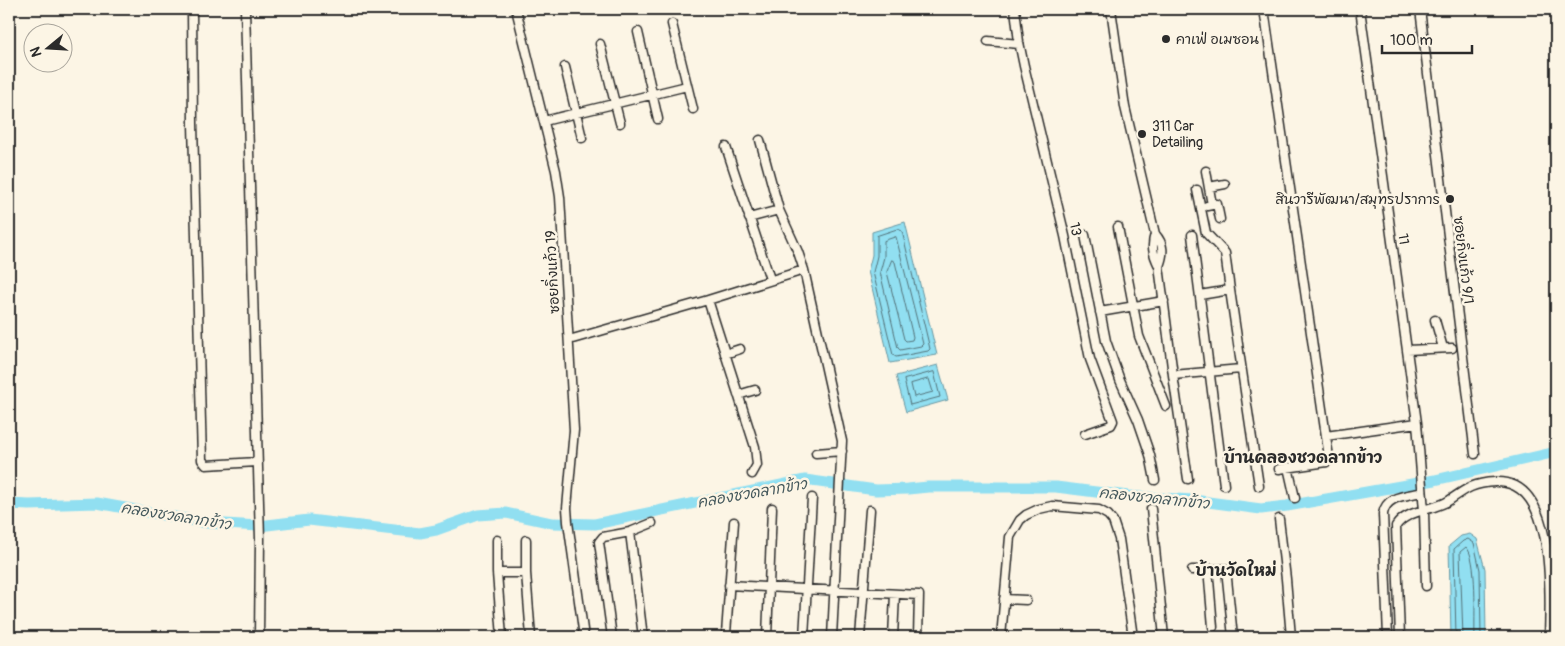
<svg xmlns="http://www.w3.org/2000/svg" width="1565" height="646" font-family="Pangolin,'Playpen Sans Thai',sans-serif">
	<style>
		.water { fill: #91dff1; stroke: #6897a2 }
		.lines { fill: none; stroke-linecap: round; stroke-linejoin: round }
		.shore { stroke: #54737a; stroke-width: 1 }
		.river { stroke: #91dff1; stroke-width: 11 }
		.minor-casing { stroke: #2b2b2b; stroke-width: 11 }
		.minor { stroke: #fcf5e5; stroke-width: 8 }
		.poi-dot { fill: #2b2b2b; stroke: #fcf5e5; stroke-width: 2 }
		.labels { text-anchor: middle; stroke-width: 5; stroke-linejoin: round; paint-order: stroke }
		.poi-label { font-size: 14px; fill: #2b2b2b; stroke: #fcf5e5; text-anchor: start }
		.street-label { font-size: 14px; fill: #2b2b2b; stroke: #fcf5e5 }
		.water-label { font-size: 15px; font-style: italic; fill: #44585c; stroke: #fcf5e5 }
		.quarter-label { font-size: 16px; font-weight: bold; fill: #2b2b2b; stroke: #fcf5e5 }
	</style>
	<rect width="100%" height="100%" fill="#fcf5e5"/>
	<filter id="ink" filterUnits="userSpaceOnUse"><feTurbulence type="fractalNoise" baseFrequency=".02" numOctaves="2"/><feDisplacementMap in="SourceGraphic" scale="10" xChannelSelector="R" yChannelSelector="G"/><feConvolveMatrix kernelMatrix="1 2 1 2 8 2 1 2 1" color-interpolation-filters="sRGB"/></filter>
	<g filter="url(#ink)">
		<path class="water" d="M905 222 937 355 890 363 868 271 872 255V232Z
			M938 365 948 400 906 412 896 376Z
			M1470 534 1477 539 1485 569 1486 637H1451L1449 546 1461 536Z"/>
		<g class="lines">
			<path class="shore" d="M898 229 902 231 930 349 928 351 896 357 893 355 873 272 877 256V236Z
				M896 237 923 344 921 346 900 350 898 348 880 272 884 257V241Z
				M892 260 895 262 913 337 912 340 906 341 904 339 887 272Z
				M934 372 940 397 910 405 904 380Z
				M929 379 933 392 914 397 911 384Z
				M1456 637 1454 549 1463 541 1468 539 1474 543 1480 570 1481 637
				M1463 637 1460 552 1466 547C1478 557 1474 620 1475 637"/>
			<path class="river" d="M9 504 29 505 97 503 208 523 259 526 309 520 420 533 436 530 478 515 506 513 552 523 595 524 805 480 876 490 908 489 928 487H1056L1128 496 1193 500 1261 509 1287 506 1435 480 1556 452"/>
			<g class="minor-casing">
				<path id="minor" d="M192 9 193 124 202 460 206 465 257 462
					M245 9 260 539 259 637
					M516 9 556 171 560 197 574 430 567 508 568 522 584 637
					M1015 9 1019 42 1024 66 1065 236 1090 359 1113 421 1111 425 1085 434
					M1111 9 1125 107 1155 234C1164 244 1164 253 1159 266
					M1264 9 1329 457 1327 462 1279 469
					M1360 9 1417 423 1424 511 1426 586
					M1420 9 1475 454
					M672 24 693 109
					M638 32 658 119
					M988 41 1019 44
					M600 44 620 123
					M565 67 582 138
					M544 121 687 86
					M760 140 779 210 798 252 804 270 842 441 832 637
					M726 147 769 276
					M1206 171 1212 205
					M1209 187 1225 184
					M1197 190 1206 233 1225 253 1230 290 1200 295
					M1207 206 1217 204 1220 219
					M749 218 779 210
					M1118 227 1139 336 1166 406
					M1155 234C1151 246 1153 254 1159 266L1173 375 1188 479
					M1085 235 1106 341 1120 380 1138 420 1150 455 1155 480
					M1192 235 1224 485
					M1230 290 1259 486
					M708 300 755 447 757 465 752 474
					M1100 312 1164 301
					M1435 320 1443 348
					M569 340 708 300 804 270
					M1407 350 1452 348
					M725 354 740 349
					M1173 375 1241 369
					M738 395 755 390
					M1326 436 1417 423
					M816 453 842 451
					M1288 467 1295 498
					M1151 509 1164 637
					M1279 519 1286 579 1291 637
					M630 532 643 637
					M497 540V573L502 637
					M526 540V573L531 637
					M1208 568 1213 627
					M1192 570 1226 569 1233 637
					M497 573H526
					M729 585 919 595 918 637
					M1004 599 1026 600
					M726 634 734 522
					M612 637 599 542 603 537 630 532 652 523
					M767 637 772 508
					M804 637 812 498
					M860 637 870 510
					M893 637 895 594
					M1001 637 1010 537 1020 520 1026 515 1039 509 1052 506 1099 510 1108 515 1113 521 1119 539 1133 637
					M1388 637 1383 514C1386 495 1407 496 1422 492
					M1400 637 1396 526C1407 509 1434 511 1450 500 1467 488 1474 483 1495 482 1557 478 1550 597 1549 637"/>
			</g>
			<use href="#minor" class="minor"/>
		</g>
	</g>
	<g class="poi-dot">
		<circle cx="1166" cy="39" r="5"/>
		<circle cx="1142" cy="134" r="5"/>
		<circle cx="1450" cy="199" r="5"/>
	</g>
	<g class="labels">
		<g class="poi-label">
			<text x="1176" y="44">คาเฟ่ อเมซอน</text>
			<text x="1152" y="131">311 Car<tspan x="1152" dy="16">Detailing</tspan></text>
			<text x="1440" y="204" text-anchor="end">สินวารีพัฒนา/สมุทรปราการ</text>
		</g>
		<g class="street-label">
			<text transform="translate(1076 229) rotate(78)" y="5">13</text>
			<text transform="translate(1404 239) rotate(82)" y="5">11</text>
			<text transform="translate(1464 260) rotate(83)" y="5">ซอยกิ่งแก้ว 9/1</text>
			<text transform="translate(552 272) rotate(-93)" y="5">ซอยกิ่งแก้ว 19</text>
		</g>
		<g class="water-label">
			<text transform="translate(752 493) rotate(-10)" y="5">คลองชวดลากข้าว</text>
			<text transform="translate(1154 498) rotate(6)" y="5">คลองชวดลากข้าว</text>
			<text transform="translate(176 516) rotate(9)" y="5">คลองชวดลากข้าว</text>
		</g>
		<g class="quarter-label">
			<text x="1303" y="463">บ้านคลองชวดลากข้าว</text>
			<text x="1236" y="576">บ้านวัดใหม่</text>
		</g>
	</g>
	<rect width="1565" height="646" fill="none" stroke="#fcf5e5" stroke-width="30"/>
	<rect x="15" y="15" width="1535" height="616" fill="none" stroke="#2b2b2b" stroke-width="2" filter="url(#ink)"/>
	<g transform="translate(48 48) rotate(252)"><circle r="24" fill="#fcf5e5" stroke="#a8a49b"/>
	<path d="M0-4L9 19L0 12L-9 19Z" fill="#2b2b2b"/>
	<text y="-8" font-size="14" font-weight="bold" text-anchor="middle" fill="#2b2b2b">N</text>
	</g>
	<path d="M1382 45v8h90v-8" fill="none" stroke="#2b2b2b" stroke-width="2.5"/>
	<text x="1390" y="45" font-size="15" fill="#2b2b2b" stroke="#fcf5e5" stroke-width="4" paint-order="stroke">100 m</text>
</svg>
